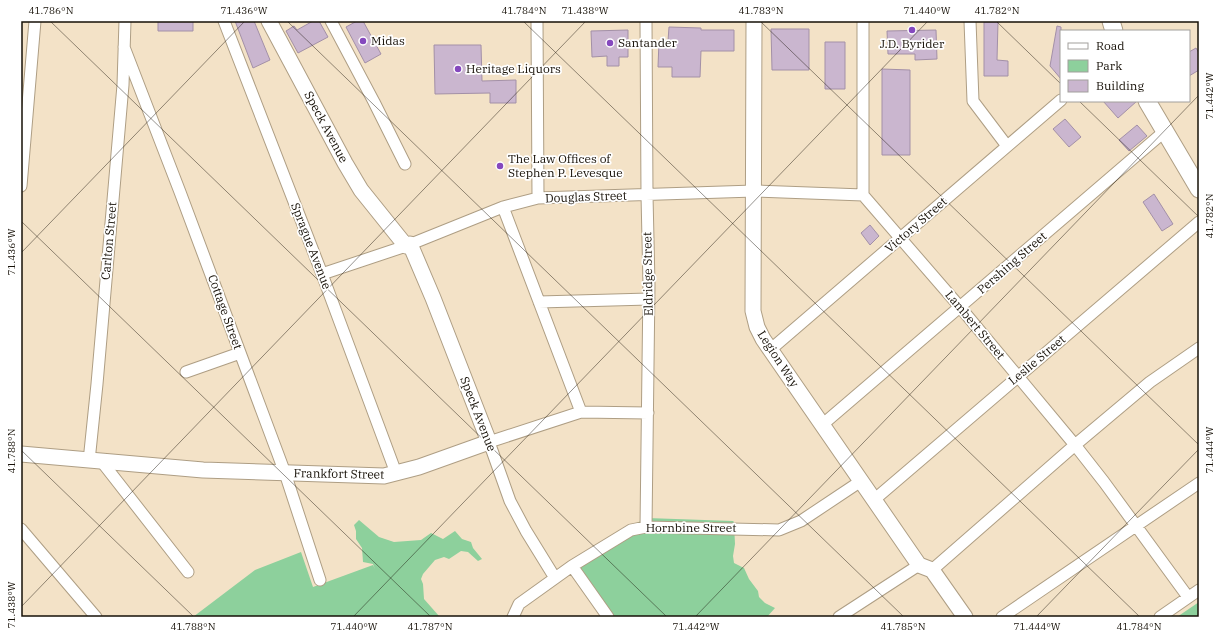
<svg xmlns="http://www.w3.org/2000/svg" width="1220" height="638" font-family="'IBM Plex Serif',serif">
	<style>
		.green { fill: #8dd09c }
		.building { fill: #cab6cf; stroke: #a390a7 }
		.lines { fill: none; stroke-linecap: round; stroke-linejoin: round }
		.street-casing { stroke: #ae9e84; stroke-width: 13 }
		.secondary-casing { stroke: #ae9e84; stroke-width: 17 }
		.primary-casing { stroke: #ae9e84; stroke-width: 19 }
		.street { stroke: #fff; stroke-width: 11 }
		.secondary { stroke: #fff; stroke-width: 15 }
		.primary { stroke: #fff; stroke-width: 17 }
		.ticks { fill: none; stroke: #161007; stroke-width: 1; stroke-opacity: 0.45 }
		.poi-dot { fill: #8548be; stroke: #fff; stroke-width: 1.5 }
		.labels { text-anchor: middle; stroke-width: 3.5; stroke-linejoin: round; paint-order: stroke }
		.poi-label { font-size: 12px; fill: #161007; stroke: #fff; text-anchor: start }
		.street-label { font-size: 12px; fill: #161007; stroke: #fff }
		.neatline { fill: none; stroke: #161007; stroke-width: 1.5 }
		.ticks-label { font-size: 10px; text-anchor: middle; fill: #161007 }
	</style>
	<rect width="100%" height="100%" fill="#f3e2c7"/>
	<path class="green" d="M647 518 733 521 734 522 735 544 733 556 734 563 744 568 749 579 758 591 759 597 765 603 775 608 767 617H613L577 568 626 528Z
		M359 520 379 537 394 542 421 540 431 533 443 539 455 531 462 539 471 542 473 548 482 559 478 561 468 552 461 551 449 559 444 557 435 560 423 574 421 579 423 584 424 599 439 616 436 617H193L255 570 301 552 313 587 373 565 375 569 373 564 363 562 362 548 356 539V531L354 525Z
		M1199 602V617H1177Z"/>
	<path class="building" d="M158 21H193V31H158Z
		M235 21H254L270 60 253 68Z
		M313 21H319L328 37 298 53 286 31 294 26 297 30Z
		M357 21H363L381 54 365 63 346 27Z
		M984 22H998L997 60 1008 61V76H984Z
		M1057 26 1061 27V79L1050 66Z
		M669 27 701 28V30H734V51H701L700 77H672V67H658L659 41H668Z
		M771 29H809V70H772Z
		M628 30V57H619V66H607V56L592 57 591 31Z
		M936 30 937 59 915 60V54H888L887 31Z
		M825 42H845V89H825Z
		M434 45H481L482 81 516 80V103H490V93L435 94Z
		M1196 48 1199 53V70L1189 76V52Z
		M882 69 910 70V155H882Z
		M1103 101H1137L1118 118Z
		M1065 119 1081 137 1069 147 1053 129Z
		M1137 125 1147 136 1129 151 1119 140Z
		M1154 194 1173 224 1162 231 1143 202Z
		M870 225 879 236 870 245 861 233Z"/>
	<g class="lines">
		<g class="street-casing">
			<path id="street" d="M224 21 322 274 396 473
				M331 21 374 102 405 164
				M537 21 538 198
				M646 21 647 195 649 285 646 527
				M863 21V195L960 307 1075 445 1104 482 1188 597
				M970 21 973 101 1007 146
				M124 47 180 192 285 473 320 580
				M21 186 35 21
				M503 207 581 412
				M322 274 406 246 503 207 538 198 754 191 863 195
				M539 302 649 299
				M770 350 1061 100
				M186 372 240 353
				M822 425 1165 131
				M89 461 97 384 123 85 125 21
				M102 462 188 572
				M875 499 1199 222
				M21 529 96 617
				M572 566 608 617
				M932 570 1075 445 1150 382 1199 348
				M555 578 526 531 510 501 489 442 581 412 648 413
				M513 617 519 604 572 566 631 530 646 527 779 530 801 521 861 481
				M839 617 919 565
				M1002 617 1199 483
				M1160 617 1199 590"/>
		</g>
		<g class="secondary-casing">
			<path id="secondary" d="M269 21 345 163 361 190 406 246
				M754 21 753 311 757 327 763 339 919 565 932 570 965 617
				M21 454 203 470 384 476 419 467 489 442 433 298 410 244"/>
		</g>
		<g class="primary-casing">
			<path id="primary" d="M1111 21 1114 31
				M1147 101 1199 189"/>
		</g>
		<use href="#street" class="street"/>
		<use href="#secondary" class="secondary"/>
		<use href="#primary" class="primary"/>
	</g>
	<path class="ticks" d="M50 21 667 617M287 21 904 617M523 21 1140 617M760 21 1199 445M996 21 1061 84M1079 101 1199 217M21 221 431 617M21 253 245 21M21 450 194 617M21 607 586 21M353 617 928 21M695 617 1199 95M1036 617 1199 449"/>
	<g class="poi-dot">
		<circle cx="912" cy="30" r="4"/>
		<circle cx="363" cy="41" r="4"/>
		<circle cx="610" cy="43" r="4"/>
		<circle cx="458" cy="69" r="4"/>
		<circle cx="500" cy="166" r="4"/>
	</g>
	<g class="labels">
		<g class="poi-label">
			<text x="371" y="45">Midas</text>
			<text x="618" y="47">Santander</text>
			<text x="912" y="48" text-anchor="middle">J.D. Byrider</text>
			<text x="466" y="73">Heritage Liquors</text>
			<text x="508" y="163">The Law Offices of<tspan x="508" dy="14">Stephen P. Levesque</tspan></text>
		</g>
		<g class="street-label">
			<text transform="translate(326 127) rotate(62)" y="4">Speck Avenue</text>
			<text transform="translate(586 197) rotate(-2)" y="4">Douglas Street</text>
			<text transform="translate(916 225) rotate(-41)" y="4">Victory Street</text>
			<text transform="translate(109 241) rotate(-85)" y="4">Carlton Street</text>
			<text transform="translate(311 246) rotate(69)" y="4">Sprague Avenue</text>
			<text transform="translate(1012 263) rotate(-41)" y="4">Pershing Street</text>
			<text transform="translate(648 274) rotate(-91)" y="4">Eldridge Street</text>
			<text transform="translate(225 312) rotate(70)" y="4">Cottage Street</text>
			<text transform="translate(975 325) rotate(50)" y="4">Lambert Street</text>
			<text transform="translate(778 359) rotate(57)" y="4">Legion Way</text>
			<text transform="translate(1037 360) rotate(-40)" y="4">Leslie Street</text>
			<text transform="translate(478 414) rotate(69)" y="4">Speck Avenue</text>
			<text transform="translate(339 474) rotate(1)" y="4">Frankfort Street</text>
			<text x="691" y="532">Hornbine Street</text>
		</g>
	</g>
	<rect width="1220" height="638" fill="none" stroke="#ffffff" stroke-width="44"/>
	<rect x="1060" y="30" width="130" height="72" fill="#ffffff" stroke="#a29f9c"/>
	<rect x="1068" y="43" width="20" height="6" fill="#ffffff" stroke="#a29f9c"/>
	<text x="1096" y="50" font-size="12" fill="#161007">Road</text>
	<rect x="1068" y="60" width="20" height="12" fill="#8dd09c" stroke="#a29f9c"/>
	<text x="1096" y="70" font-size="12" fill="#161007">Park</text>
	<rect x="1068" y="80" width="20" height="12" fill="#cab6cf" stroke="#a29f9c"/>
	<text x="1096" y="90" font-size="12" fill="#161007">Building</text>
	<rect x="22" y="22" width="1176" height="594" class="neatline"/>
	<g class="ticks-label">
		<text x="51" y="14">41.786°N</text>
		<text x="244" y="14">71.436°W</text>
		<text x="524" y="14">41.784°N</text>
		<text x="585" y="14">71.438°W</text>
		<text x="761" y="14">41.783°N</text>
		<text x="927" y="14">71.440°W</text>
		<text x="997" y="14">41.782°N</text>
		<text transform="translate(1209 96) rotate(-90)" y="4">71.442°W</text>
		<text transform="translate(1209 216) rotate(-90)" y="4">41.782°N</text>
		<text transform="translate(11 252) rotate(-90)" y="4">71.436°W</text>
		<text transform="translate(1209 450) rotate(-90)" y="4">71.444°W</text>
		<text transform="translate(11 451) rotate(-90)" y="4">41.788°N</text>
		<text transform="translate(11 605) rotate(-90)" y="4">71.438°W</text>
		<text x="193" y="630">41.788°N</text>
		<text x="354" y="630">71.440°W</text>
		<text x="430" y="630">41.787°N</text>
		<text x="696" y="630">71.442°W</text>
		<text x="903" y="630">41.785°N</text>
		<text x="1037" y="630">71.444°W</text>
		<text x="1139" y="630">41.784°N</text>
	</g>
</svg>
